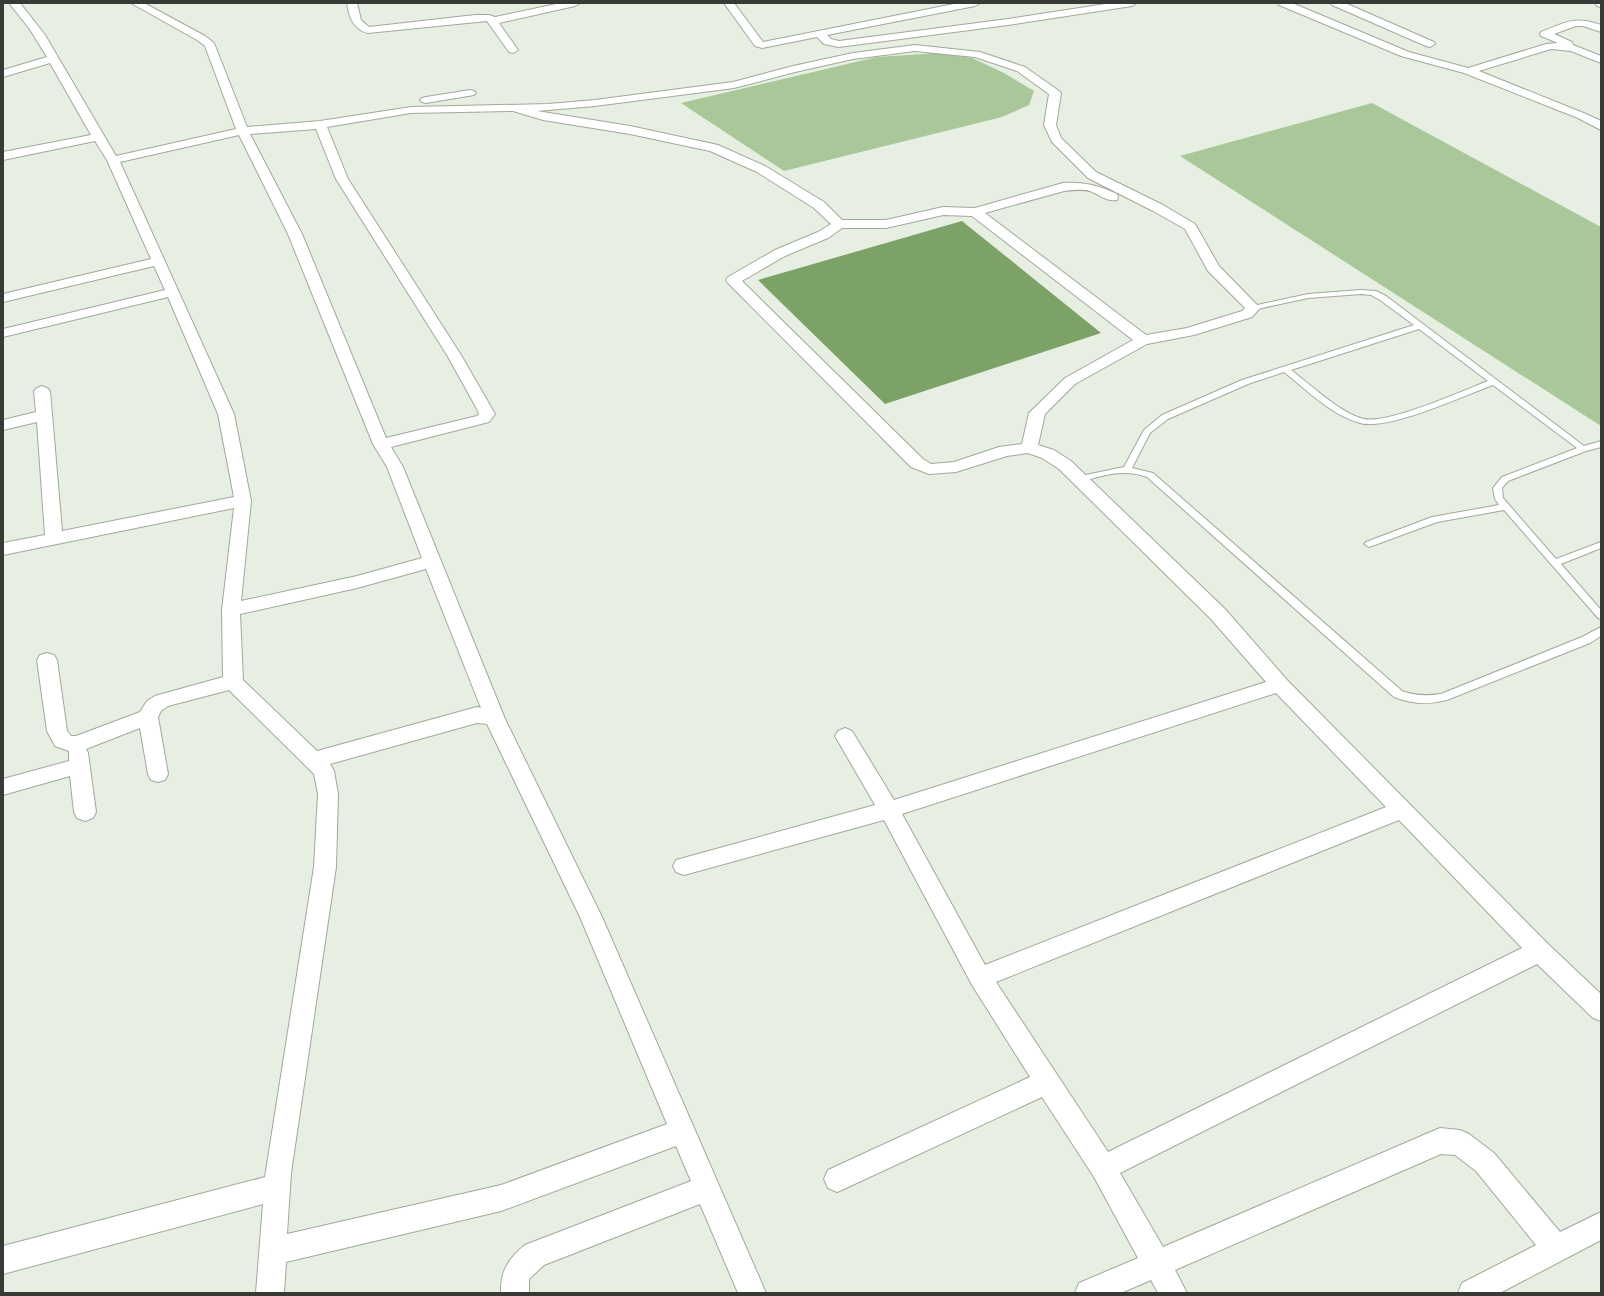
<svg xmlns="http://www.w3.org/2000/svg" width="1604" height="1296" font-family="'Sofia Sans Condensed',sans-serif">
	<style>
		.green { fill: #a9c799 }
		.water { fill: #7da267 }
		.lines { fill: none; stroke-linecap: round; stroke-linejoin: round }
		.lane-casing { stroke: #a0a99b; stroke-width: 2 }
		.street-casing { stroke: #a0a99b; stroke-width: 2 }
		.lane { fill: #fff; fill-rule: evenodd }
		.street { fill: #fff; fill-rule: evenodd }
	</style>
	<rect width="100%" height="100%" fill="#e6efe1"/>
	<path class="green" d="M939 53 972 58 1004 73 1034 91 1029 105 1002 117 784 171 681 103 877 57Z
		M1372 103 1601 227V426L1180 156Z"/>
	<path class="water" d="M962 221 1101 333 885 404 758 280Z"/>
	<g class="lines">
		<g class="lane-casing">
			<path id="lane" d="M1361 290 1376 291 1386 296 1584 446 1601 441V447L1586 451 1508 481 1502 488 1503 498 1556 559 1601 542V548L1561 564 1601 610V619L1598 618 1504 510 1437 522 1372 546 1369 547 1364 544 1366 542 1432 517 1499 505 1495 499 1493 488 1502 477 1577 448 1493 385C1463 396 1388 431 1360 423 1331 415 1307 390 1284 372L1248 384 1168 419 1150 433 1132 468 1153 473 1402 691C1415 696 1427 696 1441 694L1582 637 1601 627V636L1590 643 1447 700C1428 705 1412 704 1394 697L1147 477C1124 468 1101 476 1079 482L1076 481 1075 479 1076 477 1124 467 1144 430 1162 415 1242 380 1414 325 1380 300 1371 295 1361 294 1308 298 1253 310 1249 308 1253 306 1308 294ZM1419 329 1488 381C1462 391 1389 424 1364 419 1341 414 1310 384 1291 370Z"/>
		</g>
		<g class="street-casing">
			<path id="street" d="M9 3H20L45 35 116 156 236 129 205 46 197 40 131 3H144L205 36 214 43 247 127 320 121 411 107 548 104 595 100 733 82 793 66 853 53 915 45 980 52 1025 67 1059 91 1061 93 1056 125 1061 138 1096 172 1163 205 1195 224 1219 266 1260 308 1252 317 1194 335 1147 344 1075 384 1045 414 1038 445 1054 450 1071 461 1225 609 1287 680 1548 944 1601 994V1021L1593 1018 1537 964 1120 1173 1163 1247 1440 1128 1460 1130 1469 1134 1494 1153 1560 1232 1601 1212V1240L1500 1293H1458L1462 1283 1536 1245 1476 1171 1455 1155 1441 1154 1175 1270 1187 1293H1158L1151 1280 1121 1293H1075L1079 1283 1138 1258 1094 1177 1042 1097 846 1188 837 1192 828 1188 824 1179 828 1170 1030 1077 972 985 884 820 684 875 676 872 673 866 676 860 875 805 835 736 838 731 845 728 852 731 894 800 1266 682 1211 619 1059 469 1042 458 1028 453 1007 456 956 472 929 474 911 467 728 283 726 280 728 277 775 250 818 232 831 224 814 208 757 172 710 151 630 134 543 120 513 111 411 113 327 127 348 179 461 355 495 414 489 422 391 447 403 467 505 719 602 917 766 1293H738L700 1204 544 1265 529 1279V1293H501C500 1271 509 1258 525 1245L691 1181 676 1146 501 1211 286 1262 284 1293H256L263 1204 3 1274V1246L265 1177 314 867 318 794 314 774 229 690 168 706 161 711 158 717 168 774 165 780 158 782 151 780 148 774 140 728 86 749 88 753 96 812 93 818 85 821 77 818 74 812 70 776 3 795V779L69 761V751L55 746 47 731 37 660 40 655 47 653 54 655 57 660 67 731 71 736H76L140 712 147 701 155 696 223 677 222 610 234 508 3 555V543L45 535 37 422 3 430V420L36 412 34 391 37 388 42 386 47 388 50 391 62 531 234 497 218 414 168 297 3 337V329L165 290 154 266 3 302V294L151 259 107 160 95 141 3 160V152L91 135 50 63 3 77V70L47 57 29 28ZM915 51 975 57 1017 71 1049 94 1044 125 1052 142 1088 178 1153 211 1185 229 1208 271 1245 308 1242 311 1187 328 1146 335 985 213 1064 191C1073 190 1082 189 1090 191 1099 194 1106 202 1117 200L1118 197 1117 194C1097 185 1085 182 1063 183L975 208 943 207 886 220H842L824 202 765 166 718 145 630 126 537 111 595 106 734 88 795 72 853 59ZM316 129 336 179 447 355 477 409 479 414 477 416 386 438 302 234 250 134ZM239 135 288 234 373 444 387 467 422 558 357 576 241 601 251 501 234 414 120 162ZM943 215 972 216 1133 340 1065 378 1029 413 1022 444 999 447 954 462 931 464 923 459 742 281 785 256 828 238 842 228H886ZM426 569 481 708 477 707 317 751 243 680 240 614 357 588ZM1276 693 1386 807 985 965 902 814ZM477 723 487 724 580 917 667 1124 501 1185 287 1234 291 1173 336 867 338 794 334 771 330 764ZM1399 820 1522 948 1108 1152 996 982Z
				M347 3H357L361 20 369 27 475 15H489L495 17 561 3H580L575 6 499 23 518 50 513 53 509 52 487 21 368 33C353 29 349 17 347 3Z
				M724 3H734L763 42 959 3H980L975 6 827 35 831 39 839 41 1008 19 1112 3H1137L1132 6 1008 25 839 47 824 44 817 37 762 48 755 46Z
				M1278 3H1292L1409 52 1468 68 1546 44 1558 43 1541 36 1540 34 1541 32C1567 22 1573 16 1601 25V32L1583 26H1576L1554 34 1572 42 1573 45 1601 56V63L1571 51 1551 49 1479 71 1586 114 1601 121V130L1578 118 1464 73 1401 56 1279 5Z
				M1331 3H1345L1434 42 1435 44 1430 47 1426 46 1332 5Z
				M1595 3H1601V7L1597 6Z
				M470 90 474 91 476 93 474 95 426 103 422 102 420 100 422 98 426 97Z"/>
		</g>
		<use href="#lane" class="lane"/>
		<use href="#street" class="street"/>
	</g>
	<rect width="1604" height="1296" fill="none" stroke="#373b35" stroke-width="8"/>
</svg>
